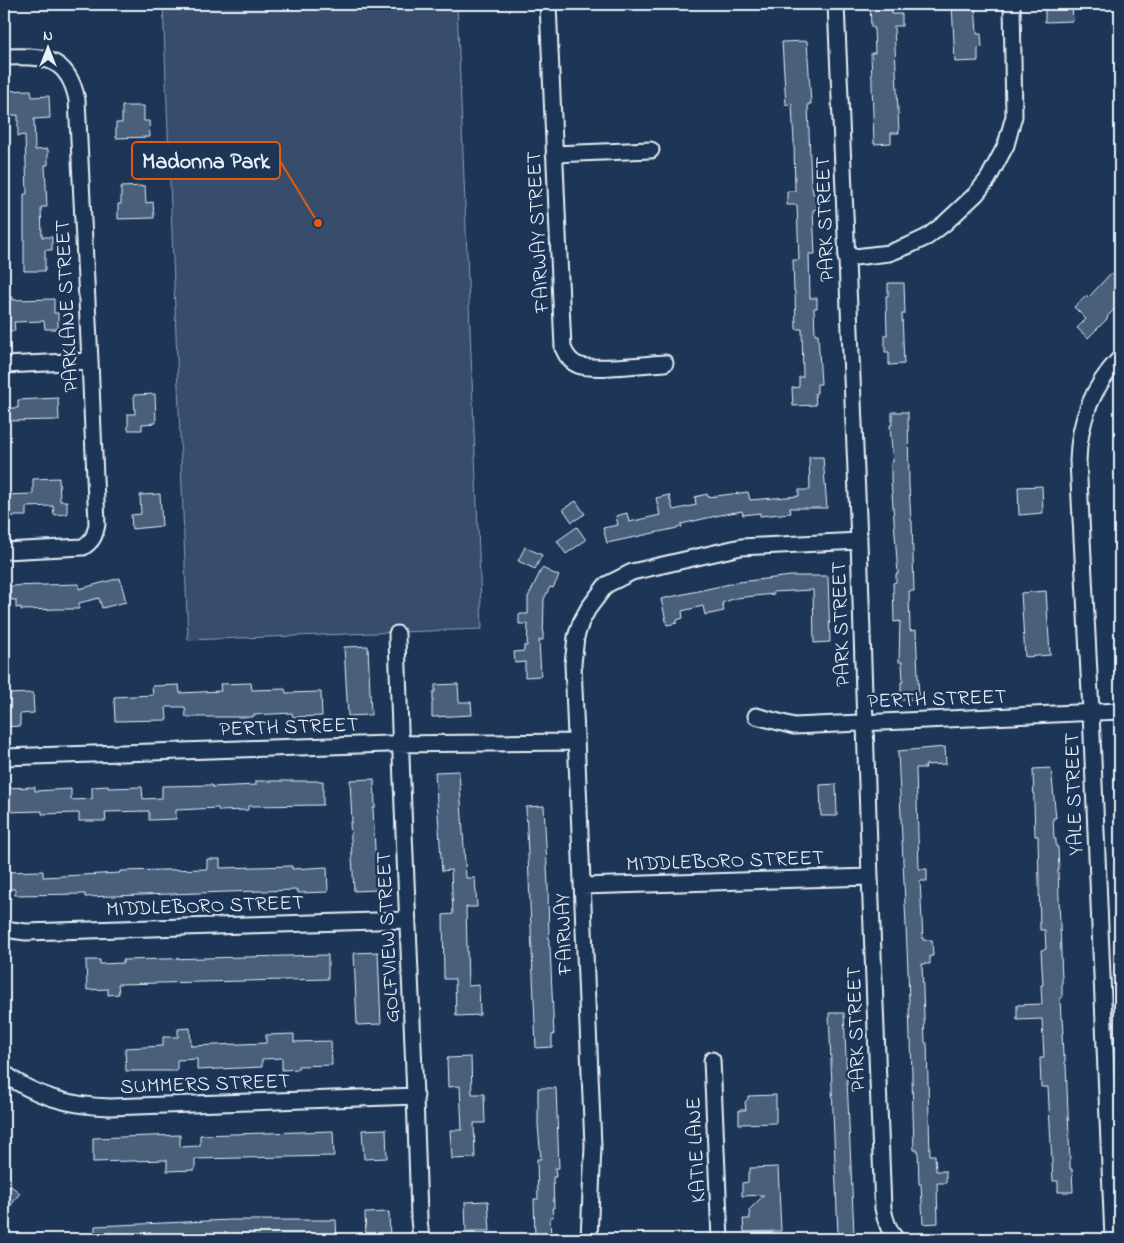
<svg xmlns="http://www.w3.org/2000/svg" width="1124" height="1243" font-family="'Indie Flower',sans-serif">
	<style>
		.green { fill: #374d6c; stroke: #909fb2 }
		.building { fill: #495e7a; stroke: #e8f1f8 }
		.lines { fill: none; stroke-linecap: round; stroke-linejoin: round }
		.minor-casing { stroke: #e8f1f8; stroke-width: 19 }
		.minor { stroke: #1d3557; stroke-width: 15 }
		.labels { text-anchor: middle; stroke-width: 5; stroke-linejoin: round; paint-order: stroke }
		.street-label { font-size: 21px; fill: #e8f1f8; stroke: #1d3557 }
		.leader { fill: none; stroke: #e8590c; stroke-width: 2 }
		.callout-dot { fill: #e8590c; stroke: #1d3557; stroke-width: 2 }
		.callout { fill: #1d3557; stroke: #e8590c; stroke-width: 2 }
		.callout-label { font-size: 22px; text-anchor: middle; font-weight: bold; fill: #e8f1f8 }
	</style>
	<rect width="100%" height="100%" fill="#1d3557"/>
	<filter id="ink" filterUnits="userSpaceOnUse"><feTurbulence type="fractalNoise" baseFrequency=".02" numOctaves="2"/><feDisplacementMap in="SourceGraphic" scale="10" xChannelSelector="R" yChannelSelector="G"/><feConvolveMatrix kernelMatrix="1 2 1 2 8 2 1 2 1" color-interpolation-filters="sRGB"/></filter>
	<g filter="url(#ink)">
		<path class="green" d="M163 4H457L482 629 188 640Z"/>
		<path class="building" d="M870 4H892V14H902V26H894L899 133H891V143L874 144 871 53H875L874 27H871Z
			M952 4H975L977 34H981L982 47 978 48V61L955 62Z
			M1049 4H1072L1073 21 1045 22V8H1049Z
			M807 41 811 104H808L811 186H812L813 194H817V209L813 210 815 254H809L810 298H817V308H814L815 334H818L821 384H817V393H815L816 405 793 406 792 388 799 387V377H803L802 329H796L795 291H794L793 260H799L797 205H787V191H795L794 143 792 104 786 105 782 42Z
			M31 90 32 97 49 96 50 118 34 119 35 150 48 149V165H45L47 207H41L42 237H52V250H45V271H24V194H27L25 135 18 136V115L4 116V91Z
			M122 106H144V121H149L150 137 116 138V123H122Z
			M145 186 146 203 153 202 154 218 118 219V204H121V187Z
			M1120 268V303L1107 317 1108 318 1088 338 1077 328 1086 319 1074 307 1086 296 1088 298 1111 273 1113 275Z
			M888 283H904L905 314H902L904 364 889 365V352H885V335H887L886 296H888Z
			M13 297V300L54 299V313H58V329H45L44 321 14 322 15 331H4V298Z
			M155 394 156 423 142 424V430H128V414H135L134 395Z
			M58 398 59 420 4 421V408H18V400Z
			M892 412H908L909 486 911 521H912L914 591H909L910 631 916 630 919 699 901 700V682H903L902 662H899L900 621 894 622 893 583 896 582V574H898L891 480V463L893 462 890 425H892Z
			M809 457H823L827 508H790L791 513 760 516V513L743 515 742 511 725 514 681 524 682 527 607 543 603 528 618 525 616 516 627 513 629 522 660 515 656 498 669 495 673 510 696 505 695 497 707 494 708 497 748 492 750 500 799 496V490H810Z
			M59 478 60 501H67V514L54 515 53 506 26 507V516H4V495L33 494V479Z
			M1042 486 1043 513 1019 515 1018 487Z
			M160 494 162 526 132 529 131 515 141 514 140 495Z
			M576 501 585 514 572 522 563 509Z
			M577 527 586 540 566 554 557 541Z
			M525 547 542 555 535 569 518 561Z
			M542 568 559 576 553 588 550 587 544 599 543 640H539L541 676 525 677V662L515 663 514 652 524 651V646H527L528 624H519V614H528V597Z
			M791 576H828L830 642 814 643 813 590 773 592 774 594 736 598 722 603 724 611 705 615 703 606 682 611 683 618 677 620V623L667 625 661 599 739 582Z
			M120 578 126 602 102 608 99 598 79 603V609H60L21 610V607L16 608V600H11L10 586 79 584V589Z
			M1046 591 1050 655 1025 657 1021 593Z
			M368 646 371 715 348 716 344 647Z
			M251 683 252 690 285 689 286 693 321 692 322 716 293 717 292 713 253 715V717H186L185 707H166L167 720 115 721 114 697 153 695 152 686 179 685 180 693 221 691 220 684Z
			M458 684 459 702H471L472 715 432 717V702H433V692H435V685Z
			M33 693 34 713 20 714V726L4 727V712H7L6 694Z
			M945 747 946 764 925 765 926 768H916L919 869H927V881H920L923 940H932L933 956H930V964H922L925 1043H927L930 1155H935L936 1171H946V1183H937L938 1223 923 1224 921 1184H919L918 1150H914L911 1040H910L908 970 898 751Z
			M1051 768 1056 818H1053L1054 839H1056V847H1058L1059 870H1058L1062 980V998H1060L1061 1019H1063L1064 1033H1062L1063 1056H1065V1064H1066L1070 1161V1169H1072L1073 1192H1058V1181H1053L1048 1087H1041L1040 1058H1044L1042 1019 1017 1020V1005L1042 1004 1041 985H1043L1041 950 1046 949 1045 930H1040L1038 836H1035L1033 769Z
			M459 771 466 878H475L477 907H466L468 986 479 985 480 1015 456 1016 455 979H444L443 915 453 914 451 870 442 871 435 772Z
			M374 779 375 808H373L377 890 354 891 350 822H352L350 780Z
			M256 781H323V805L248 806V810L219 811 218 808 176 810V819L149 820V811L105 812 106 821H79V813L42 814V811L6 812 5 788 35 787V791L71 789V800L92 799V787L108 786V788L142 787 143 799 162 798V786L212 785V787L256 785Z
			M836 784 837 816H821L820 785Z
			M544 806 548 885 549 947H550L554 1035H552V1047L536 1048 526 807Z
			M207 859H220V868L292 866V869L327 867 328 892 298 893V890L227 892 85 897V894L15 895V889H4V872L43 871V877L120 873V871L207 869Z
			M378 952 381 1024 357 1025 354 953Z
			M328 955V979L118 984 119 994 108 995V989L87 990 86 960H100V964L123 963V960Z
			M829 1013H844L854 1234 838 1235Z
			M190 1028 191 1046 266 1043V1035L294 1034V1042L331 1041 332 1065 298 1066V1069L282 1070V1058L262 1059V1067L197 1070V1059L177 1060V1071H126L125 1048 163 1046V1037H178V1029Z
			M471 1057 472 1094H484L485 1123H474L475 1158 452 1159 450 1130H462L460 1086 448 1087 447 1058Z
			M538 1088H556L559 1168H555L556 1177H553L554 1208H552L553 1217H550L551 1239H535L534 1199H538L537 1159H541L538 1125Z
			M776 1095V1123L739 1124V1110H746L745 1102 748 1099V1096Z
			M386 1129 387 1158 364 1159 362 1130Z
			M333 1131 334 1156 195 1159V1170L167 1171V1160L93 1162V1138L180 1135V1147L200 1146V1135Z
			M778 1167 781 1231 744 1232 743 1219H750L749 1210 764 1195 742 1196V1183L748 1182V1174L750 1171V1168Z
			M11 1186 20 1193 4 1215V1195Z
			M488 1201 490 1231H466L465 1202Z
			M389 1212 390 1239H366L365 1213Z
			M231 1220H336L337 1239H95V1226Z"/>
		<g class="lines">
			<g class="minor-casing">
				<path id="minor" d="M548 4 563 348C566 355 570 362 578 365 592 371 647 364 665 363
					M836 4 859 541 870 877 883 1208C885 1220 888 1230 896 1239
					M4 57C42 56 68 55 77 100L90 361 97 524C95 535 93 541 83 547L4 551
					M554 154 651 150
					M846 258 889 253 910 245 927 237 945 223 976 194 988 179 1006 145 1014 116 1012 4
					M4 365 90 361
					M397 634C402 829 414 1024 419 1219L421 1239
					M756 716 794 726 1120 711
					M4 757 388 744 576 742
					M582 886 870 877
					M4 929 26 932 407 920
					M712 1060 720 1239
					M4 1073C35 1097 71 1106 110 1107L416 1096
					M589 1239 593 1146 573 664 576 637 581 622 588 609 606 585 632 572 741 547 859 541
					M1113 1239 1091 712 1078 461C1079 422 1092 387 1120 358"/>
			</g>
			<use href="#minor" class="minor"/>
		</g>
	</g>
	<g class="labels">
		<g class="street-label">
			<text transform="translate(824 219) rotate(-92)" y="7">PARK STREET</text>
			<text transform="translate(537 232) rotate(-93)" y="7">FAIRWAY STREET</text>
			<text transform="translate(66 306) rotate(-93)" y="7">PARKLANE STREET</text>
			<text transform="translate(840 624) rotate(-92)" y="7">PARK STREET</text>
			<text transform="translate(937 698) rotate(-2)" y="7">PERTH STREET</text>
			<text transform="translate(289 726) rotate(-2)" y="7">PERTH STREET</text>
			<text transform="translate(1073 794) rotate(-92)" y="7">YALE STREET</text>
			<text transform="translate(725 860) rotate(-2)" y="7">MIDDLEBORO STREET</text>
			<text transform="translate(205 905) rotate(-2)" y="7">MIDDLEBORO STREET</text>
			<text transform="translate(563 934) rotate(-92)" y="7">FAIRWAY</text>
			<text transform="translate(387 937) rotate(-93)" y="7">GOLFVIEW STREET</text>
			<text transform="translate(855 1029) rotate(-92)" y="7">PARK STREET</text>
			<text transform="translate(205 1083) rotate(-2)" y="7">SUMMERS STREET</text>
			<text transform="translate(695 1150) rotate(-93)" y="7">KATIE LANE</text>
		</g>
	</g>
	<path class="leader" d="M318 223L280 161"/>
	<circle class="callout-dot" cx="318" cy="223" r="5"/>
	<rect class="callout" x="132" y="142" width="148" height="37" rx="5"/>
	<g class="callout-label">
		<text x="206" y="168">Madonna Park</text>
	</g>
	<rect width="1124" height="1243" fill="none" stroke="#1d3557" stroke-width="20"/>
	<rect x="10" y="10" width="1104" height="1223" fill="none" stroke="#e8f1f8" stroke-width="2" filter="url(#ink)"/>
	<g transform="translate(48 48)" stroke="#1d3557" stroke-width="4" paint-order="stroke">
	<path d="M0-4L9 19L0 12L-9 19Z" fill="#e8f1f8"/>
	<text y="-8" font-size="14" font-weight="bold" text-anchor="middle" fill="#e8f1f8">N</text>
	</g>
</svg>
